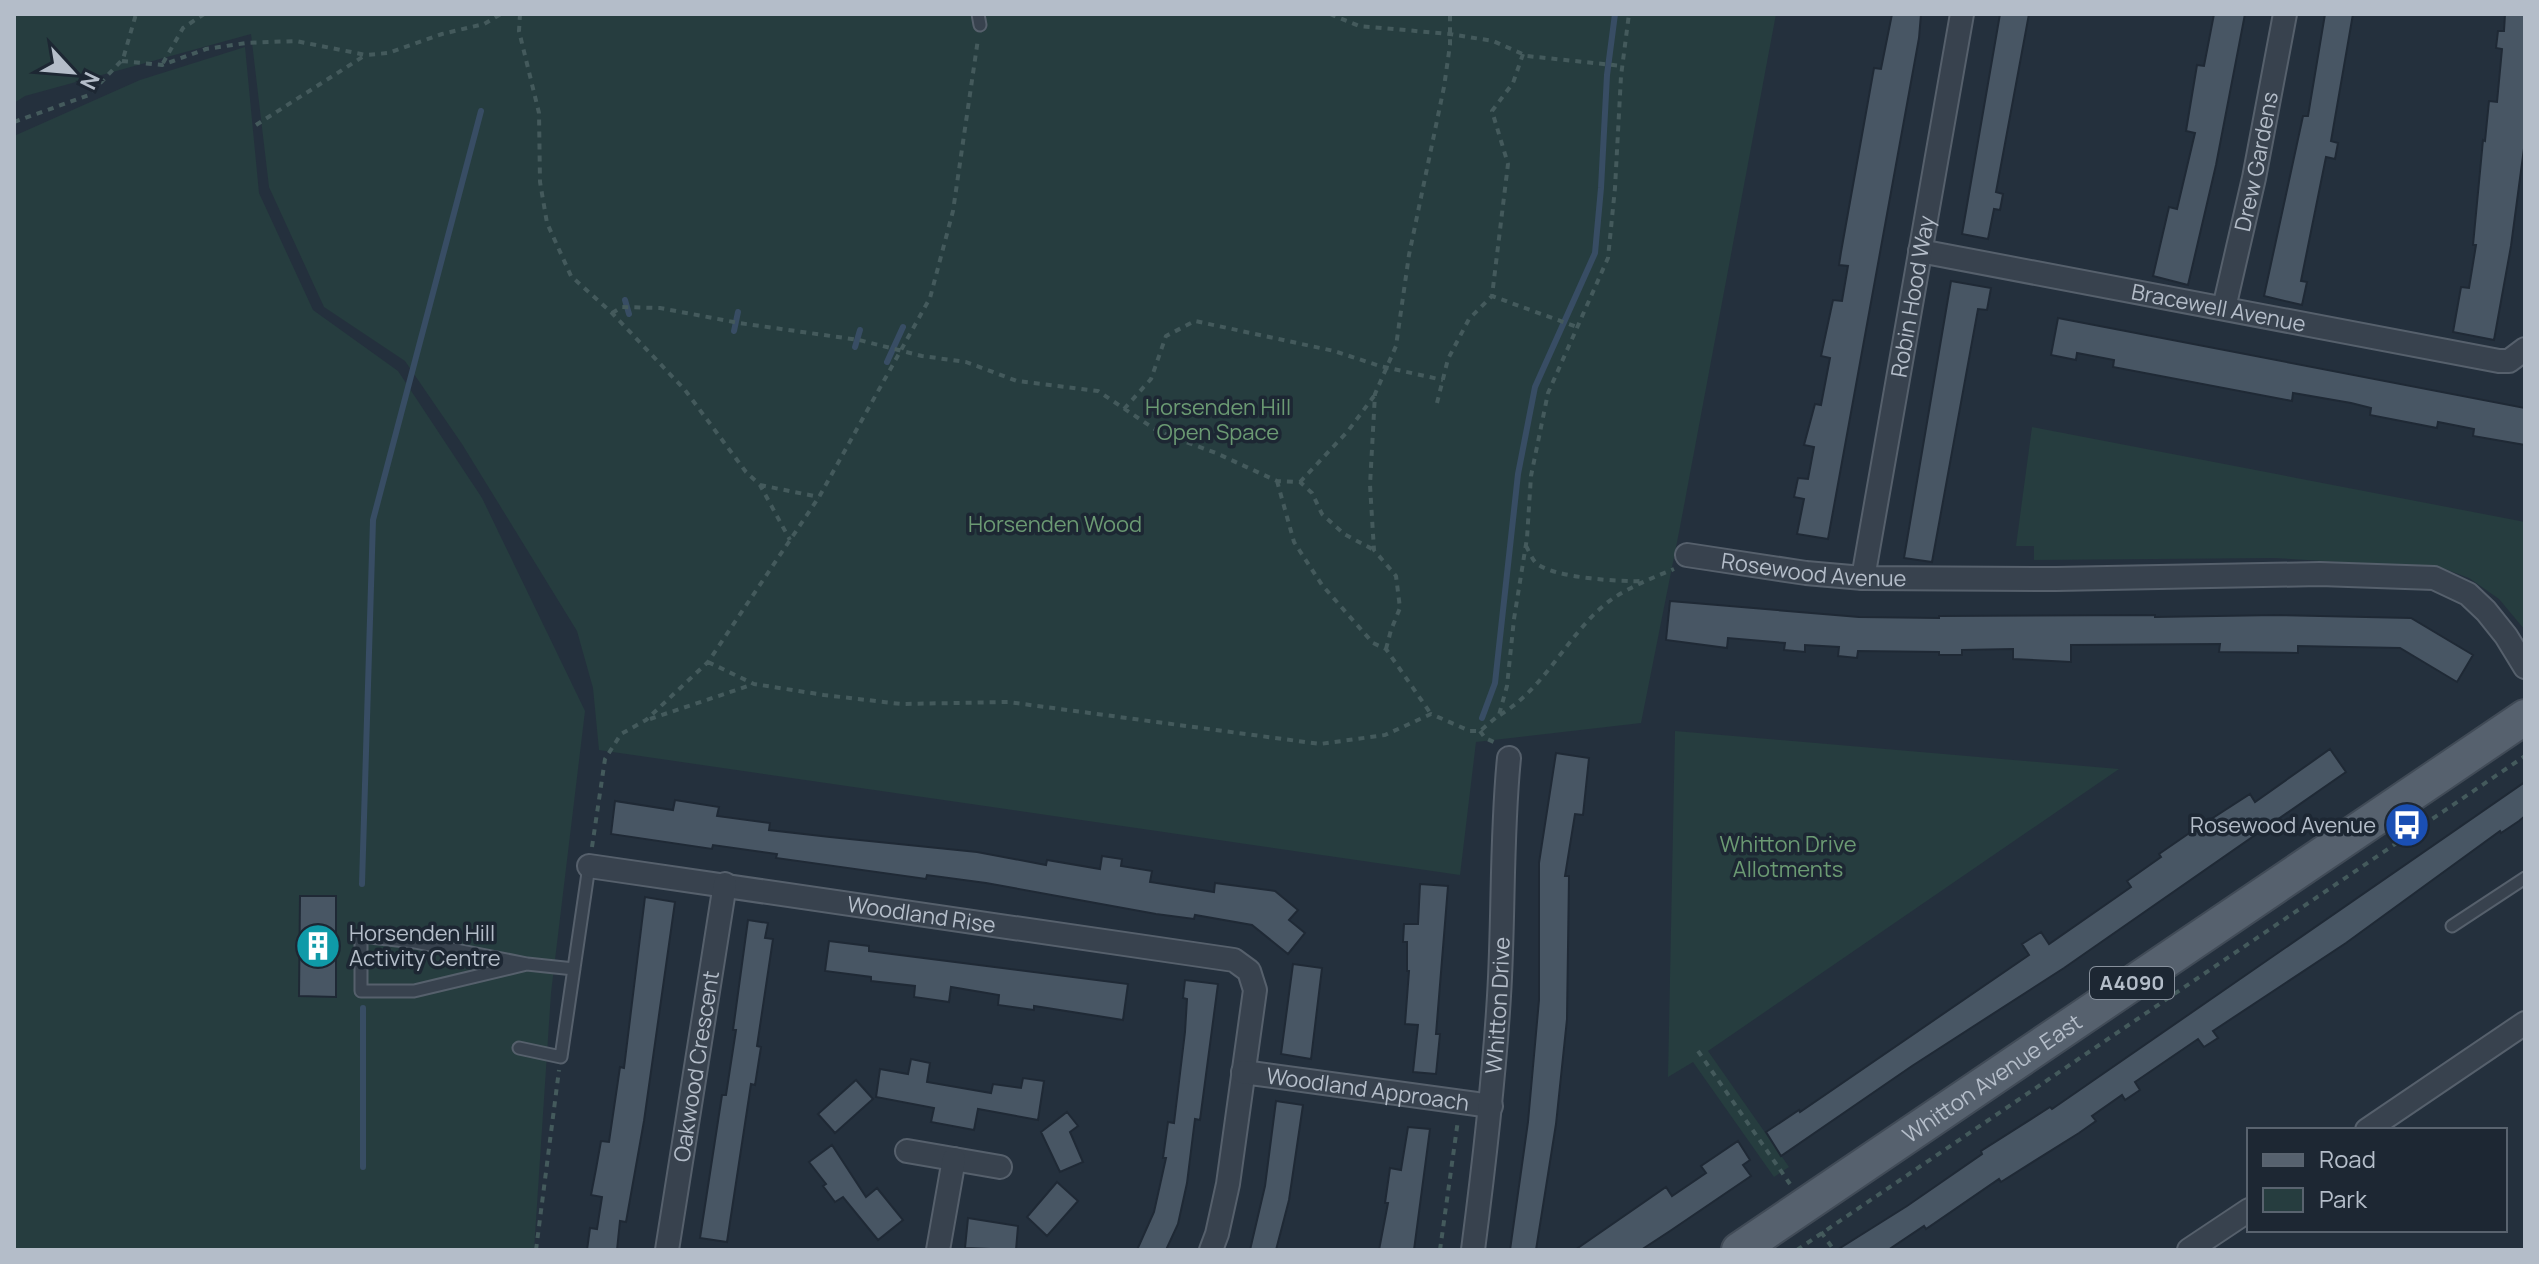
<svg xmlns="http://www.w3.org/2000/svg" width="2539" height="1264" font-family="Manrope,sans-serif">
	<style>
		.green { fill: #263d3f }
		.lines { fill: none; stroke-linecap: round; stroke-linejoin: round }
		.stream { stroke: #384d64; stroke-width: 6 }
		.building { fill: #485664; stroke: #1f2935; stroke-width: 2 }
		.service-casing { stroke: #56606c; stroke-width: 15 }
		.minor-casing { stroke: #56606c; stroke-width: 26 }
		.primary-casing { stroke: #414b57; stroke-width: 38 }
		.path { stroke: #445a5c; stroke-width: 4; stroke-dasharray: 6 6; stroke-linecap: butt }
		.service { stroke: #38424e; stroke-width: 11 }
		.minor { stroke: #38424e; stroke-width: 22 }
		.primary { stroke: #56616e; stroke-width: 34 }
		.labels { text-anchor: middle; stroke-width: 7; stroke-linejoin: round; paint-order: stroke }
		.shield { fill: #1d2733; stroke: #87909c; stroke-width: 2 }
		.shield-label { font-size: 20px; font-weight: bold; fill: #b4bdc9 }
		.street-label { font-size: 22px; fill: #b4bdc9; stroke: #1d2733 }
		.park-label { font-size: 22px; fill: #6b9a73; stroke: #1d2733 }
		.poi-label { font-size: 22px; fill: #b4bdc9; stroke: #1d2733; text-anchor: end }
	</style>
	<rect width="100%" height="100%" fill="#24303d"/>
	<path class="green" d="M14 14H1776L1680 527 1641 723 1476 742 1460 875 599 750 593 688 577 631 462 444 405 361 324 307 269 187 251 34 25 96 14 103Z
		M245 47 259 193 313 310 398 371 482 498 585 711 551 993 534 1250H14V136L140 80Z
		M2032 427 2525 522V630L2499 599 2469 578 2442 568 2274 558 2034 560V546H2016Z
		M1675 731 2119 769 1708 1051 1789 1167 1774 1177 1693 1062 1668 1077Z"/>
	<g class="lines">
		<path class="stream" d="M625 300 629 314
			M734 331 738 312
			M855 347 860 330
			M887 362 903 327
			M1482 718 1495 683 1518 474 1535 387 1595 253 1601 188 1607 75 1615 14
			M362 884 373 520 481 111
			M363 1167V1008"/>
	</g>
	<path class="building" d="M1892 14H1921L1919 38 1828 539 1797 534 1804 499 1794 497 1798 478 1808 479 1814 447 1804 445 1815 404 1821 405 1830 358 1821 356 1833 300 1842 301 1848 266 1839 265 1841 252 1874 68 1881 69Z
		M2000 14H2029L1996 192 2003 194 2000 210 1994 209 1988 239 1962 234Z
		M2214 14H2245L2216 165 2188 285 2153 276 2169 207 2177 209 2195 133 2186 131 2197 65 2204 66Z
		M2325 14H2353L2331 141 2338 143 2335 159 2326 157 2301 281 2307 282 2302 305 2264 296 2303 116H2308Z
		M2505 14H2525V141L2511 246 2494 340 2453 332 2461 287 2469 288 2476 245H2473L2483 140 2485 141 2489 101 2497 102 2502 49 2496 48 2498 31H2504Z
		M1951 281 1991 288 1987 310 1978 309 1932 562 1904 558Z
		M2058 318 2525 408V445L2473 436 2474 429 2438 422 2437 428 2370 415 2371 408 2351 403 2293 393 2292 401 2113 367 2114 360 2077 353 2076 360 2051 355Z
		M1670 601 1859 617 1939 618V616L2155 615V617L2277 615 2411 618 2473 655 2457 682 2400 648 2298 646V653L2219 652 2220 644 2071 645V662L2013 659V649L1962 650V655H1939V652L1858 651 1857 658 1838 656 1839 647 1805 645V652L1784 650 1785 643 1728 638 1727 648 1666 640Z
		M2330 749 2346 772 2064 968 1912 1066 1781 1156 1766 1132 1799 1110 1800 1112 2029 955 2022 944 2041 932 2049 944 2131 887 2127 881 2161 857 2159 854 2188 834 2250 794 2255 802Z
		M1556 753 1589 758 1583 815 1575 814 1565 876H1569L1567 1019 1556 1124 1536 1250H1510L1528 1122 1539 1000V863Z
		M2525 782V816L2519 821 2501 833 2500 831 2346 943 2213 1031 2218 1038 2204 1047 2198 1039 2135 1082 2140 1090 2125 1100 2122 1095 2092 1116 2096 1121 2079 1133 2001 1182 1999 1179 1926 1229 1924 1226 1888 1250H1837L1907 1206 1982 1154 1981 1151 2050 1107 2052 1109Z
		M675 800 719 807 717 816 770 823 769 830 830 837 977 852 1046 865 1047 860 1100 869 1102 856 1122 859 1121 866 1152 871 1150 882 1214 892 1215 883 1275 891 1298 910 1289 920 1305 933 1288 954 1252 925 1195 915 1194 919 1156 914 986 883 927 875 926 879 776 858 777 854 713 845 712 849 611 834 615 801 673 810Z
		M1420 884 1448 886 1436 1034H1440L1436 1074 1413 1072 1418 1025 1405 1024 1409 971H1407V942H1403L1404 924H1418Z
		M300 896H336V997L299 996Z
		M645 897 675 902 644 1121 626 1222 620 1221 617 1250H587L590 1228 597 1229 602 1197 591 1195 596 1169 601 1141 609 1142 620 1067 624 1068Z
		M748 920 768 923 765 938 773 939 757 1046 761 1047 755 1085 751 1084 727 1242 700 1238 722 1095H726L736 1030H733Z
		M829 941 869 946V951L1128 984 1123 1020 1034 1006V1010L998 1005 999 995 951 987 949 1002 914 997 915 986 871 981V977L825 971Z
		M1293 964 1322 968 1311 1059 1281 1054Z
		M1185 980 1218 984 1200 1120 1195 1119 1187 1183 1178 1224 1166 1250H1137L1154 1212 1166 1158H1163L1168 1122 1174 1123 1185 1032 1187 999 1183 998Z
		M911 1059 930 1063 927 1082 991 1093 993 1084 1021 1088 1023 1078 1044 1081 1038 1120 978 1109 974 1130 931 1122 934 1108 876 1097 880 1069 908 1074Z
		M856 1080 873 1099 835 1133 818 1114Z
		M1276 1101 1303 1105 1289 1200 1276 1250H1250L1265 1186Z
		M1067 1112 1078 1126 1070 1132 1083 1162 1060 1172 1041 1132Z
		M1408 1127 1430 1129 1414 1250H1379L1388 1203H1385L1390 1168 1401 1170Z
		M1738 1141 1750 1160 1743 1165 1751 1176 1670 1231 1641 1250H1575L1666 1187 1672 1196 1706 1173 1701 1166Z
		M832 1145 866 1197 877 1188 903 1220 878 1240 843 1197 835 1202 823 1186 826 1184 809 1162Z
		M1057 1182 1078 1201 1047 1236 1027 1217Z
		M968 1218 1018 1226 1016 1250 965 1248Z"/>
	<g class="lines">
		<g class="service-casing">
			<path id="service" d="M978 14 980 25
				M2452 926 2525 878
				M527 964 415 942 361 936V991H414L527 964 574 969
				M519 1048 561 1057 589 866"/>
		</g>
		<g class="minor-casing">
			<g id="minor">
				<path id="s1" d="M1920 251 2499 361H2509L2525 349"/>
				<path id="s2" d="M2224 308 2254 178 2285 14"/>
				<path id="s3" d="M1687 555 1806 573 1863 578 2056 579 2320 574 2434 578 2468 594 2486 611 2506 636 2525 667"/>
				<path id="s4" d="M1863 578 1962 14"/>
				<path id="s5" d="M589 866 1234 960 1249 971 1255 990 1228 1184 1217 1234 1211 1250"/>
				<path id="s6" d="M1243 1072 1491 1106"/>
				<path d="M2367 1130 2525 1023"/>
				<path d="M907 1151 1000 1167"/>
				<path id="s7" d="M667 1250 725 884"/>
				<path d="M938 1250 954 1159"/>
				<path id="s8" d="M1473 1250C1484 1165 1494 1081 1499 996 1504 916 1501 837 1509 758"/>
				<path d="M2189 1250 2249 1210"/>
			</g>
		</g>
		<g class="primary-casing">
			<g id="primary">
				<path id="s9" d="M1739 1250 2525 717"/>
			</g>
		</g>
		<path class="path" d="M520 14 519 31 539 113 540 182 547 223 571 276 612 313 685 390 746 472 760 485 790 540
			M1330 14 1359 26 1450 34 1493 41 1527 56 1622 66
			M1523 54 1513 83 1492 111 1508 164 1492 296 1577 327
			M122 61 162 65 206 49 246 43 296 41 366 55 388 53 442 34 484 24 501 14
			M163 63 183 28 204 14
			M14 122 89 95 123 59 136 14
			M256 125 364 56
			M612 313 622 307 660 308 739 323 859 340 922 356 966 362 1017 381 1098 391 1159 432 1216 453 1277 481 1300 482 1312 493 1322 514 1344 534 1374 550
			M1437 403 1448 359 1469 319 1492 296
			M1124 409 1151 379 1166 336 1195 321 1334 351 1380 366 1443 380
			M1277 481 1294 542 1322 585 1373 643 1386 649 1431 714
			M1300 482 1348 431 1374 396
			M760 485 819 497
			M1526 546C1529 551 1532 559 1536 563 1553 578 1621 582 1644 581
			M1386 649 1391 630 1400 608 1396 576 1374 550 1370 485 1375 394 1396 346 1409 255 1444 87 1450 45V14
			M708 662 754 684 824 695 901 704 1008 702 1320 744 1385 735 1431 714 1470 731H1480L1499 715 1507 686 1514 619 1527 538 1531 476 1548 393 1608 258 1615 188 1621 76 1629 14
			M1500 715C1549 685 1569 630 1612 599 1630 587 1654 577 1674 569
			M650 719 751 685
			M1480 731 1485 738 1496 743
			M592 847 605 759 621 734 646 720 708 662 819 497 930 298 953 211 978 39
			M1698 1051 1790 1184
			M1821 1232 1834 1250
			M536 1250 559 1070
			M1440 1250 1458 1120
			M1797 1250 2525 756"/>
		<use href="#service" class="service"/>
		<use href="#minor" class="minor"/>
		<use href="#primary" class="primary"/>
	</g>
	<defs>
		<g id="bus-disc" transform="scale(2.3)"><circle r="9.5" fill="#1a4fb4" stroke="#1d2733"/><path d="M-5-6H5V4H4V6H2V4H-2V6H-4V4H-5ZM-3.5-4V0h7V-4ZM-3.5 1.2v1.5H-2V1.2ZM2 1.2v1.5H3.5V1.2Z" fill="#fff"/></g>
		<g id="building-disc" transform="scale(2.3)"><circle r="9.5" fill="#0f9aa8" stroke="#1d2733"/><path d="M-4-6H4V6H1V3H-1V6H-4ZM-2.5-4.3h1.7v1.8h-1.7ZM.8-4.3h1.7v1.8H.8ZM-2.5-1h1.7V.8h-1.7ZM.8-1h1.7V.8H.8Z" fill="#fff"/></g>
	</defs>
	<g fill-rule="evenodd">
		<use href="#bus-disc" x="2407" y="825"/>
		<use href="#building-disc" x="318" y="946"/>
	</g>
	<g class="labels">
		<rect class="shield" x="2090" y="967" width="84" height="32" rx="6"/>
		<g class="shield-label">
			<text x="2132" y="990">A4090</text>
		</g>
		<g class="street-label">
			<text dy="8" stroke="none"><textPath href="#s2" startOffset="150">Drew Gardens</textPath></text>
			<text dy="8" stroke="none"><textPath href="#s4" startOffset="286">Robin Hood Way</textPath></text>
			<text dy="8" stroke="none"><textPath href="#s1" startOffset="304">Bracewell Avenue</textPath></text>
			<text dy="8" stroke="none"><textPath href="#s3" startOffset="128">Rosewood Avenue</textPath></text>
			<text dy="8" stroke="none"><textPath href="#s5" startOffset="336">Woodland Rise</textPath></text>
			<text dy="8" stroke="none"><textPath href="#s8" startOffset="246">Whitton Drive</textPath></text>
			<text dy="8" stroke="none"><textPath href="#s7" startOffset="186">Oakwood Crescent</textPath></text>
			<text dy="8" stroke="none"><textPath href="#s9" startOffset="306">Whitton Avenue East</textPath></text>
			<text dy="8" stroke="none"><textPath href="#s6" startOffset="126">Woodland Approach</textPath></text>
		</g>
		<g class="park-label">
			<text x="1218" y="415">Horsenden Hill<tspan x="1218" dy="25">Open Space</tspan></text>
			<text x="1055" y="532">Horsenden Wood</text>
			<text x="1788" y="852">Whitton Drive<tspan x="1788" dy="25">Allotments</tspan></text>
		</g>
		<g class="poi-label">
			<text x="2376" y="833">Rosewood Avenue</text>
			<text x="349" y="941" text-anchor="start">Horsenden Hill<tspan x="349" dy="25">Activity Centre</tspan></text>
		</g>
	</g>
	<rect width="2539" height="1264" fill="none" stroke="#b4bdc9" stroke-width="32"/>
	<rect x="2247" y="1128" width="260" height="104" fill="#1d2733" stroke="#59636f" stroke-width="2"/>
	<rect x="2263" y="1154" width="40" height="12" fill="#56616e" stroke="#59636f" stroke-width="2"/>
	<text x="2319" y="1168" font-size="24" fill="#b4bdc9">Road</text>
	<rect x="2263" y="1188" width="40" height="24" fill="#263d3f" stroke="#59636f" stroke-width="2"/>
	<text x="2319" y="1208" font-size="24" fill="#b4bdc9">Park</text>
	<g transform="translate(72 72) rotate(116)" stroke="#1d2733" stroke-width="6" paint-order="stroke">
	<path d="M0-6L14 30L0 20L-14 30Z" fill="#b4bdc9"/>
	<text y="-12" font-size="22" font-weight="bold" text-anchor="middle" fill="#b4bdc9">N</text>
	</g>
</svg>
